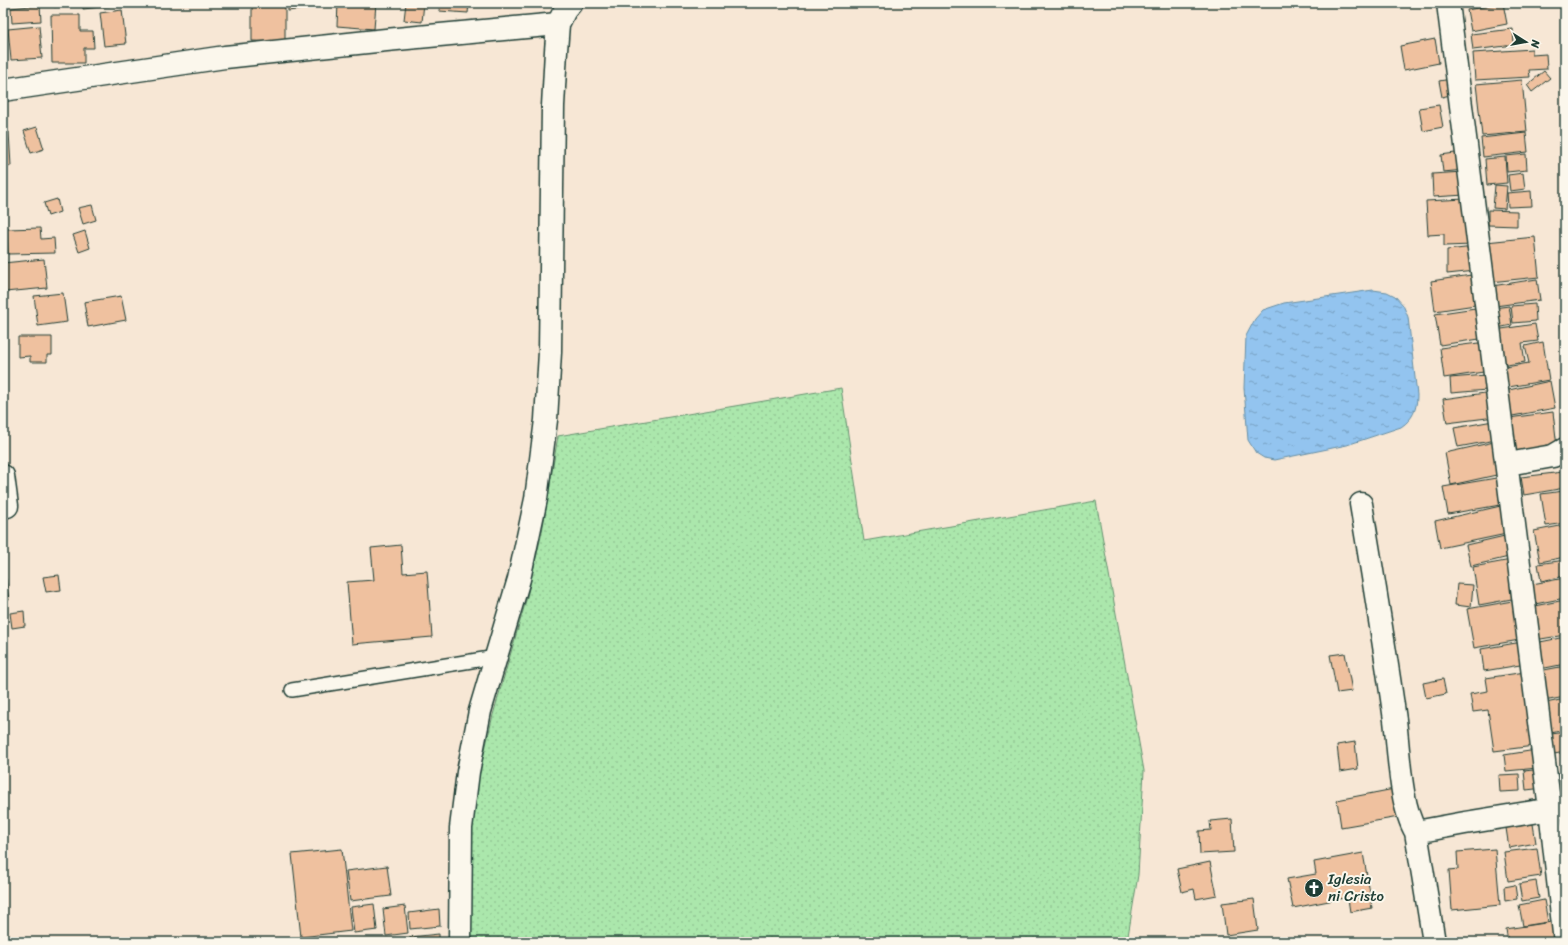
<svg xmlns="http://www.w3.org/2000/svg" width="1568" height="945" font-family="Sriracha,sans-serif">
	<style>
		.grass { fill: url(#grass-dots); stroke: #659270 }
		.water { fill: url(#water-ripples); stroke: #658ea4 }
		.building { fill: #efc19f; stroke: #1f3d34 }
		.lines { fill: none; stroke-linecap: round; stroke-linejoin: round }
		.service-casing { stroke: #1f3d34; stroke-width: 16 }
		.minor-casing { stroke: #1f3d34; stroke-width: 25 }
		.tertiary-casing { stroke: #1f3d34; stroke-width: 25 }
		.service { stroke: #fbf7ec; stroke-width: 13 }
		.minor { stroke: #fbf7ec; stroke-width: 22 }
		.tertiary { stroke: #fbf7ec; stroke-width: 22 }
		.labels { text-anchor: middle; stroke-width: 4; stroke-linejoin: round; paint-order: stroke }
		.poi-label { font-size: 15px; fill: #1f3d34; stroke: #fbf7ec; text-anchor: start }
	</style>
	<defs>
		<pattern id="grass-dots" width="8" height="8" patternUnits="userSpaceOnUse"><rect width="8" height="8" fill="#abe7ac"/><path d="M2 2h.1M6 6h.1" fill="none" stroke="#93c795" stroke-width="1.8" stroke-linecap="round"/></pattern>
		<pattern id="water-ripples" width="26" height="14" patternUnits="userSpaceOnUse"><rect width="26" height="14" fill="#93c4ef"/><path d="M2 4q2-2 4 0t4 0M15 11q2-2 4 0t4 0" fill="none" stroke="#77a0c2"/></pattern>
	</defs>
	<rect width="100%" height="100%" fill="#f7e7d5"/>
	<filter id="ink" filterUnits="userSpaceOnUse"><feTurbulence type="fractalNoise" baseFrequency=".025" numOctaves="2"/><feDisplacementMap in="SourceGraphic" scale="8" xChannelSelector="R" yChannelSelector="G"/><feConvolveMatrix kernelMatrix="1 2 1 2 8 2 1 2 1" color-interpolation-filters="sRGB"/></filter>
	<g filter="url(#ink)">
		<path class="grass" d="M841 388 864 541 1096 501 1144 771 1138 875 1127 942H471L469 886 473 802 493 715 527 597 542 532 558 436Z"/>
		<path class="water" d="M1373 290 1387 292 1395 296 1403 305 1408 317 1417 395C1417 409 1413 419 1401 427L1347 445 1274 460 1264 458 1256 453 1248 440 1244 388 1246 336 1255 319 1263 310 1284 303Z"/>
		<path class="building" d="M54 3H79V5L54 7Z
			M83 3H109L110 6 83 9Z
			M252 3H285V42L252 41Z
			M288 3H303L304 9 288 11Z
			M338 3H376L374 29 337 26Z
			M406 3H424L422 22 404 20Z
			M440 3H469L468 13 439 11Z
			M1503 3 1507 24 1471 31 1467 10Z
			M40 5 41 21 12 23 11 8Z
			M122 10 126 44 104 46 100 13Z
			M51 15H80V31H93L94 48H84V63H52Z
			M39 26 42 58 11 60 8 29Z
			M1513 29 1514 45 1473 50 1471 34Z
			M1435 39 1439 63 1404 70 1400 46Z
			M1532 49V55L1546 54 1547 69 1529 70 1530 77 1475 80 1473 53Z
			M1544 71 1550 78 1532 92 1527 85Z
			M1451 79 1454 94 1442 97 1439 81Z
			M1522 80 1527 132 1482 136 1476 84Z
			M1439 105 1443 127 1423 131 1419 108Z
			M37 127 44 149 31 153 24 131Z
			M3 132H9L11 166H3Z
			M1526 133 1528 152 1483 157 1481 138Z
			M1462 152 1464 170 1443 172 1441 155Z
			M1526 154 1527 170 1507 172 1506 156Z
			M1505 157 1507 183 1487 185 1485 159Z
			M1463 172 1465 195 1433 197 1432 174Z
			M1523 173 1525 189 1510 191 1508 175Z
			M1495 185 1507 186 1505 209 1493 208Z
			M1531 191 1532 206 1508 207 1507 193Z
			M57 199 60 212 48 216 44 203Z
			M1465 199 1473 245 1444 246V234L1428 235 1426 201Z
			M92 205 96 220 83 224 78 208Z
			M1488 210 1517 211V226L1488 225Z
			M40 228 41 239 54 238 55 253 8 254 7 229Z
			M85 231 90 248 79 252 73 235Z
			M1535 237 1539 277 1490 282 1486 242Z
			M1474 247 1476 271 1447 274V250Z
			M44 259 47 288 5 292 3 263Z
			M1478 274 1482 304 1435 311 1431 281Z
			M1537 279 1540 300 1495 306 1492 286Z
			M63 293 67 322 38 326 34 296Z
			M121 296 126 320 88 327 84 302Z
			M1535 304 1536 321 1513 323 1511 306Z
			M1509 306 1512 325 1497 328 1494 308Z
			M1482 307 1486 338 1440 345 1435 314Z
			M1535 324 1538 341 1522 343 1525 362 1501 366 1495 330Z
			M18 337H52V355H47V362H30V356L18 357Z
			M1486 342 1490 371 1444 378 1440 348Z
			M1543 342 1549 380 1503 388 1500 368 1529 363 1525 346Z
			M1486 375 1487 390 1451 393 1450 378Z
			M1550 381 1555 408 1507 417 1504 391Z
			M1492 392 1495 417 1447 423 1443 399Z
			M1553 412 1557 447 1514 453 1509 418Z
			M1493 421 1496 440 1458 447 1454 428Z
			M1494 442 1501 474 1451 485 1445 453Z
			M1563 472 1565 488 1524 495 1521 477Z
			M1502 477 1506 504 1448 514 1443 487Z
			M1564 491 1565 523 1546 526 1541 494Z
			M1505 505 1511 533 1440 548 1435 521Z
			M1565 525V557L1540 562 1534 531Z
			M1509 535 1513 556 1471 566 1466 545Z
			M401 545 403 573 427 571 432 637 352 644 347 582 374 580 371 548Z
			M1511 560 1517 598 1479 605 1473 567Z
			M1565 560V576L1541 581 1538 564Z
			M59 575 61 590 46 592 43 577Z
			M1565 578V598L1535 604 1532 584Z
			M3 579H6L9 600 3 601Z
			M1457 584 1473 585 1471 607 1455 605Z
			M1518 600 1525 639 1474 648 1467 609Z
			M1565 600V635L1535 640 1529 607Z
			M24 611 25 626 12 628 10 613Z
			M1565 637V664L1540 669 1535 643Z
			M1522 642 1526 664 1484 671 1481 649Z
			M1345 653 1352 691 1337 693 1330 655Z
			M1565 666V697L1544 701 1539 671Z
			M1525 672 1534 746 1494 751 1488 710 1473 712 1470 694 1488 691 1486 678Z
			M1443 679 1446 694 1426 698 1423 683Z
			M1565 699V730L1546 734 1541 704Z
			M1565 732V752L1549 755 1545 735Z
			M1355 742 1358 769 1340 772 1337 745Z
			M1536 750 1538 768 1506 771 1504 755Z
			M1542 769 1544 788 1526 790 1524 771Z
			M1519 774 1520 791 1500 792 1499 775Z
			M1394 789 1399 817 1341 827 1337 800Z
			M1232 819 1234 852 1200 854 1199 831 1211 830 1210 821Z
			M1533 824 1536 843 1509 848 1506 828Z
			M1537 848 1541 876 1508 881 1504 852Z
			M342 849 351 931 301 937 292 854Z
			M1495 849 1500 905 1452 910 1449 870 1458 869 1457 852Z
			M1363 853 1370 893 1293 908 1287 879 1316 874 1314 862Z
			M1210 862 1217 895 1196 899 1194 889 1182 892 1177 869Z
			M387 866 391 896 350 901 346 871Z
			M1536 881 1539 898 1522 901 1519 884Z
			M1515 885 1517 899 1505 901 1504 887Z
			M1370 896 1372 908 1350 912 1348 899Z
			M1254 899 1258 930 1226 935 1222 903Z
			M1544 900 1548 922 1523 926 1519 905Z
			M374 904 377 930 354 933 351 907Z
			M405 906 408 933 386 936 383 909Z
			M439 909 440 926 410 929 409 913Z
			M1558 921 1555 942H1508L1506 929Z
			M439 934V942H411L410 937Z"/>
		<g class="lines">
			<g class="service-casing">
				<path id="service" d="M292 690 496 657"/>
			</g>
			<g class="minor-casing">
				<path id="minor" d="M1448 3 1550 809 1565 942
					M3 90 225 57 386 40 558 24
					M1508 464 1553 456 1565 449
					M3 476 7 506
					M1361 504C1373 576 1385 648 1395 720 1399 752 1400 806 1416 832
					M1434 942 1416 832 1465 823 1564 807"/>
			</g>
			<g class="tertiary-casing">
				<path id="tertiary" d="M460 942 461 828 468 772 480 711 519 579 536 499 546 420 550 352 553 106 556 51 558 24 565 10 571 3"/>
			</g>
			<use href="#service" class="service"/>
			<use href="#minor" class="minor"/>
			<use href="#tertiary" class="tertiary"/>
		</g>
	</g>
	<defs>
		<g id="church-disc" transform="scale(1)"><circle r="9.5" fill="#1f3d34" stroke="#fbf7ec"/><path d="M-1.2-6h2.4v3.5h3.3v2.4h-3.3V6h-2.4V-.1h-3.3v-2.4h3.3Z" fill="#fff"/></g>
	</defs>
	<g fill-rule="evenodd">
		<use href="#church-disc" x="1314" y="888"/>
	</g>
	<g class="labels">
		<g class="poi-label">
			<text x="1328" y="884">Iglesia<tspan x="1328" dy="17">ni Cristo</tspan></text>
		</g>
	</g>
	<rect width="1568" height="945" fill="none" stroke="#fbf7ec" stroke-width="16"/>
	<rect x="8" y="8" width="1552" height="929" fill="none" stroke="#1f3d34" stroke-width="1.5" filter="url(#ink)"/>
	<g transform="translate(1526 42) rotate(101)" stroke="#fbf7ec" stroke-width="3" paint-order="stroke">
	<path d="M0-3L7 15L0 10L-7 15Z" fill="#1f3d34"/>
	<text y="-6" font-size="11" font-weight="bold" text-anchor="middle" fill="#1f3d34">N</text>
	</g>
</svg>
